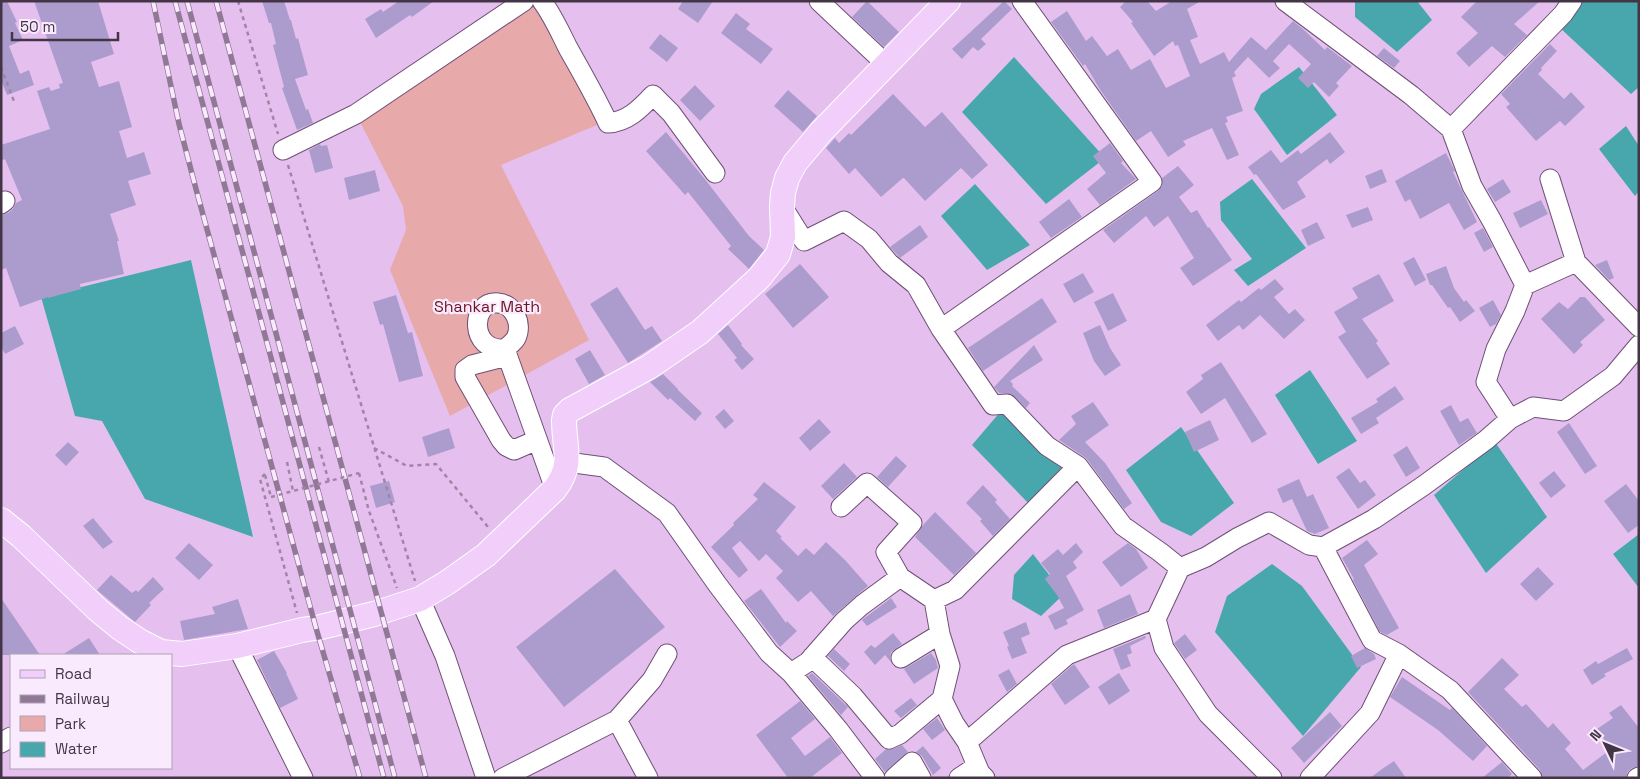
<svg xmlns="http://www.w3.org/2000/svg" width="1640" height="779" font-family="'Space Grotesk',sans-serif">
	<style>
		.green { fill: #e7a9a9 }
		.water { fill: #47a7ac }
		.building { fill: #ac9cce }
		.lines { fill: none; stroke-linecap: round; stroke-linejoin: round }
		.minor-casing { stroke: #6f4f77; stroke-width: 21 }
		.major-casing { stroke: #fff; stroke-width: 26 }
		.path { stroke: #a185a7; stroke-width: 2.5; stroke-dasharray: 4 4; stroke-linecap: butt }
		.minor { stroke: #fff; stroke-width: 19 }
		.major { stroke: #f2cefb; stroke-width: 24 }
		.rail-casing { stroke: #917897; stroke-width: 5.5 }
		.rail { stroke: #f9eafd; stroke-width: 4; stroke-dasharray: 11; stroke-linecap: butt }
		.path-bridge { stroke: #a185a7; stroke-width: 2.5; stroke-dasharray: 4 4; stroke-linecap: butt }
		.labels { text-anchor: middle; stroke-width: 4.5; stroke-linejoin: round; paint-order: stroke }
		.park-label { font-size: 16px; fill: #6d1621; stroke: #f9eafd }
	</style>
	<rect width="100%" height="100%" fill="#e5c0ee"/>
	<path class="green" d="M527 1H537L602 123 501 165 589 340 450 416 390 270 406 230 403 206 356 114Z"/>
	<path class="water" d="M1355 1H1417L1432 20 1397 52 1355 17Z
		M1582 1H1639V87L1631 94 1559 27Z
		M1014 57 1105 158 1046 204 962 112Z
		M1299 67 1337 115 1287 155 1254 109 1261 94Z
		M1626 126 1639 146V191L1635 196 1599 149Z
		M1252 179 1306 248 1248 286 1234 270 1252 259 1221 220 1220 202Z
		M975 184 1030 245 987 270 941 216Z
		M191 260 253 537 145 499 102 421 75 416 41 297Z
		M1310 370 1357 441 1318 464 1275 395Z
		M1007 404 1077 460 1032 507 972 445Z
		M1181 427 1234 503 1191 536 1161 522 1126 470Z
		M1495 442 1547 517 1486 573 1434 495Z
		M1639 534V588L1613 554Z
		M1033 554 1064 594 1041 616 1012 599 1014 575Z
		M1272 564 1302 586 1361 667 1303 736 1215 632 1227 596Z"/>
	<path class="building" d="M1 1H7L17 22 15 23 23 40 9 46 20 74 29 70 34 85 7 95 1 80Z
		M34 1H98L114 54 91 62 99 87 119 81 132 127 119 131 127 158 144 152 151 174 128 181 136 205 110 214 119 241H117L124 274 80 284 81 289 48 298V297L20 307 6 268 1 270V215L8 213 12 210 16 203 22 200 5 159 1 161V145L50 129 37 91 49 87 51 91 60 88 59 84 63 83Z
		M262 1H284L290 20H291L296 39 298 38 308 75 295 79 306 110 308 109 313 123 297 130 282 88 284 87 273 45 276 44 271 23H269Z
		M399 1H434L412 17 410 15 376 38 365 19 381 9 383 12Z
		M683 1H713L698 23 678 9Z
		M867 1 899 32 884 47 852 17Z
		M1004 1 1012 9 981 39 986 44 978 51 973 47 962 59 952 49Z
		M1126 1H1147L1156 11 1172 1H1201L1187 9 1198 37 1190 40 1200 64 1224 52 1229 62 1251 37 1266 50 1293 21 1303 29 1325 50 1327 47 1352 66 1336 83 1339 86 1329 97 1314 82 1308 88 1298 78 1311 64 1289 44 1273 61 1280 68 1269 78 1248 57 1234 72 1236 76 1232 78 1243 111 1226 117 1228 122 1225 123 1239 155 1227 160 1212 128 1183 141 1186 145 1168 157 1151 131 1136 141 1099 88 1085 64 1083 66 1051 22 1067 11 1086 41 1092 36 1107 56 1118 49 1131 70 1150 59 1166 88 1190 76 1178 45 1175 46 1173 41 1154 56 1131 23 1133 22 1120 7Z
		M1477 1H1540L1514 24 1527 35 1505 57 1492 46 1469 67 1456 53 1478 33 1461 17Z
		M736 13 750 24 746 29 773 49 761 64 721 33Z
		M660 34 678 48 667 62 649 48Z
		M1550 44 1557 51 1541 68 1542 70 1538 74 1564 99 1571 92 1585 107 1565 126 1560 121 1536 141 1506 107 1510 104 1501 94Z
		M1384 48 1400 61 1394 68 1377 56Z
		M695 85 715 106 700 121 680 100Z
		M788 90 817 116 803 132 774 106Z
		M893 94 925 127 942 112 988 165 972 179 961 168 925 201 904 178H903L881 197 855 168 849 174 826 148 835 138 839 143 849 133 851 135Z
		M666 132 704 178 749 236 764 250 749 269 728 249 731 246 688 192 685 195 646 151Z
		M1330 132 1345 152 1330 164 1327 159 1297 182 1306 197 1283 210 1256 174 1254 175 1248 167 1271 150 1281 163 1298 150 1301 154Z
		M1110 143 1123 161 1121 163 1136 179 1100 205 1087 189 1106 173 1093 156Z
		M320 144 321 146 327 145 333 168 315 173 309 150Z
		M1446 153 1455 171 1453 172 1477 222 1464 230 1449 203 1420 219 1410 199 1405 202 1395 181Z
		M1178 166 1194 185 1179 197 1191 213 1197 210 1208 228 1209 227 1232 260 1193 286 1180 268 1194 258 1168 216 1154 227 1146 216 1114 243 1103 230 1158 191 1162 186V178Z
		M1382 169 1387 182 1370 189 1365 176Z
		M375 170 380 191 349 200 344 178Z
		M1503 179 1511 192 1495 202 1487 189Z
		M1069 199 1082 217 1051 238 1039 222Z
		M1541 200 1548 214 1520 228 1513 213Z
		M1368 207 1373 220 1352 228 1346 215Z
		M1317 222 1325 238 1308 246 1301 230Z
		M920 225 928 237 900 258 890 247Z
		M1483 228 1493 247 1484 252 1474 233Z
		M1414 257 1426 280 1415 286 1403 263Z
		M1607 260 1614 278 1609 280 1595 265Z
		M800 264 829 297 793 328 765 294Z
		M1446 266 1454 288 1464 302 1466 300 1475 311 1460 322 1450 307 1448 308 1432 285H1430L1426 274Z
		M1083 273 1094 292 1074 303 1063 284Z
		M1379 274 1394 301 1362 319 1378 341 1376 343 1390 364 1367 379 1338 337 1346 332 1334 312 1358 298 1352 288Z
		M1275 279 1284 289 1274 297 1289 314 1295 309 1305 320 1284 339 1260 315 1243 330 1239 325 1218 341 1206 325 1239 300 1241 302 1259 288 1261 290Z
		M617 287 645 330 652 326 662 341 628 363 590 304Z
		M1113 293 1127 321 1108 331 1094 302Z
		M396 295 408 333 412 332 423 376 399 382 383 324 380 325 373 302Z
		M1580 297H1585L1605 320 1580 342 1583 345 1574 354 1541 319 1559 302 1568 309Z
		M1042 298 1057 322 983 371 968 348Z
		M1493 300 1501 315 1496 324 1490 327 1479 308Z
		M728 325 742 344 741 345 754 359 742 370 734 360 737 358 718 334Z
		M1100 325 1110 348 1121 365 1105 376 1094 361 1083 333Z
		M15 326 24 344 5 354 1 346V333Z
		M1034 345 1043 360 1010 381 1013 384 1012 386 1030 403 1026 408 1011 394 999 393 994 387Z
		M590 350 605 375 589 384 575 359Z
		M1221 362 1267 434 1252 443 1225 398 1201 414 1186 392 1203 379 1201 375Z
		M663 374 678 389V390L702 413 695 421 670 398 668 400 650 382Z
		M1395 386 1404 399 1376 418 1379 423 1361 434 1351 418 1378 402 1376 399Z
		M1093 402 1109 425 1085 442 1105 463 1132 503 1124 509 1086 458 1059 440 1076 424 1071 416Z
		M1451 405 1460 422 1468 418 1477 433 1459 445 1440 411Z
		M724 409 734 421 725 429 715 417Z
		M819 419 831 432 810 451 799 438Z
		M1210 420 1219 440 1194 452 1185 432Z
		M1569 423 1597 466 1585 474 1557 432Z
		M449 428 455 448 428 457 422 437Z
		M68 442 79 452 66 466 55 455Z
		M1407 446 1420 468 1406 477 1393 455Z
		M896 456 907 466 888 487 877 477Z
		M844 463 857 477 833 499 821 486Z
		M1349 468 1360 483 1365 480 1376 495 1358 509 1336 477Z
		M1554 471 1566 486 1551 498 1539 483Z
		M1299 479 1307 497 1313 494 1329 528 1315 534 1307 531 1292 499 1283 503 1277 489Z
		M389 481 395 502 376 508 370 486Z
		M764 482 796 507 776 531 782 537 780 538 798 556 806 548 814 555 826 542 845 560 868 586 855 597 833 616 811 591 798 602 776 578 783 571 766 554 759 561 740 541 732 548 748 570 739 578 711 547 734 525 733 523 758 499 753 495Z
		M1626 484 1639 501V525L1628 533 1604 501Z
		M983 485 997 500 995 502 1010 519 993 536 980 521 982 519 966 503Z
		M935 512 976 553 954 575 915 537 923 525Z
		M93 518 113 542 103 549 83 526Z
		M1367 540 1378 554 1364 565 1399 628 1387 635 1380 632 1353 580 1354 579 1342 558Z
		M189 543 213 565 199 580 175 558Z
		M1076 543 1083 552 1073 562 1077 568 1066 576 1084 610 1066 620 1068 624 1055 630 1048 616 1064 608 1057 595 1045 579 1050 574 1041 563 1058 549 1063 555Z
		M1128 543 1136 549 1148 568 1121 587 1102 562Z
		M1538 567 1554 584 1536 601 1520 584Z
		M615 569 665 627 564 707 516 647Z
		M111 575 132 593 136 590 138 592 153 577 164 589 149 603 151 605 135 622 97 590Z
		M761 589 786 623 787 621 797 631 780 647 744 601Z
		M1130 594 1138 614 1104 628 1097 610Z
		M1 598 40 655H1Z
		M891 598 897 607 867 626 862 620Z
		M238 599 248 629 184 640 180 621 215 614 212 607Z
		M1026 622 1030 634 1021 638 1027 653 1012 659 1007 647 1009 646 1003 632Z
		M893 633 902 644 891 652 890 658 891 662 885 655 875 665 864 652 871 645 875 648Z
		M1185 634 1197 650 1185 659 1174 643Z
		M1145 636 1146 638 1130 646 1132 653 1127 655 1131 666 1121 670 1113 649Z
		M89 638 100 655H62Z
		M1365 648 1374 654 1376 659 1357 668 1351 656Z
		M1627 648 1633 659 1604 674 1606 676 1592 685 1583 670 1596 661 1598 664Z
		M834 649 850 664 844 671 828 656Z
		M274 651 287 673H286L298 699 280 708 257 660Z
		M931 653 936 660 938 668 914 684 904 669Z
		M1502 658 1519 675 1504 689 1522 707 1526 704 1548 728 1553 723 1571 743 1565 749 1583 770 1611 749 1597 729 1613 718 1609 713 1621 705 1639 728V766L1632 768 1628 771 1626 778H1543L1540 770 1468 692Z
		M1074 664 1090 687 1065 705 1051 684Z
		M1009 669 1017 684 1007 692 998 675Z
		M812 673 848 707 841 715 808 676Z
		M1119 673 1130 691 1109 705 1098 687Z
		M1402 677 1450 710 1452 708 1487 746 1473 761 1438 730 1390 697Z
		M911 698 917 705 901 718 894 711Z
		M800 701 815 719 791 738 805 756 830 737 842 753 810 778H788L756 735Z
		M1330 712 1342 726 1304 763 1291 748Z
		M937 718 945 730 932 740 923 729Z
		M902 745 908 752 885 772 875 759 886 749H893Z
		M923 746 941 768 933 775 922 756 916 752Z
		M1394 761 1406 778H1370L1382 769Z
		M1502 762 1512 774 1507 778H1482Z"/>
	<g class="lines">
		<g class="minor-casing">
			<path id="minor" d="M542 1C553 16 560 32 568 48 582 73 596 97 608 123 627 122 640 109 653 95L671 113 715 173
				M819 1 887 65
				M1285 1 1411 95 1451 129 1472 186 1492 221 1525 285
				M1451 129 1563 14 1572 1
				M283 150 356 114 524 1
				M1550 179 1576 262
				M1 204 5 201
				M782 206 804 241 844 221 869 239 889 263 916 285 941 329 993 405 1007 404 1047 446 1078 466 1123 526 1160 552 1180 568 1206 557 1237 538 1269 522 1309 545 1323 547 1374 519 1423 486 1486 440 1510 419 1533 407 1564 411 1613 376 1639 345
				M941 329 1152 182 1022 1
				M505 349C508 346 514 342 516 338 523 324 514 304 498 303 470 300 469 352 505 349L555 489
				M507 356 472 365 465 370V377L501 440 506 446 514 450 537 440
				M1510 419 1486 382 1496 349 1515 311 1525 285 1576 262 1639 327
				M567 462 604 467 667 513 717 584 769 653 791 673 808 662 844 621 862 605 900 577 886 552 912 523 867 483 841 507
				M1323 547 1372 640 1399 654
				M1180 568 1156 619 1164 648 1208 714 1272 778
				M900 577 934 600 955 590 1078 466
				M420 599 445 656 486 778
				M934 600 940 634 950 666 942 699 954 723 967 742
				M237 646 303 778
				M812 657 853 696 889 739 900 734 942 699
				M901 658 940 634
				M791 673 838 729 875 778
				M617 720 648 778
				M1 743 11 737
				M503 778 617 720 652 680 667 654
				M894 778 912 762 921 778
				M959 778 977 766
				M985 778 980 773 967 742 1067 655 1156 619
				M1310 778 1370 713 1399 654 1450 690 1532 778
				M1637 778 1639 777"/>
		</g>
		<g class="major-casing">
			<path id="major" d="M1 520 21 536 98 610 120 628 141 642 161 652 182 654 237 646 302 630 321 627 374 614 420 599 448 582 486 555 555 489C574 464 564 448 564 420L565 415 570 410 649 367 700 332 759 278 778 254 783 237 782 206 783 193 787 178 795 163 821 132 948 1"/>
		</g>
		<path class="path" d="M238 1 278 134
			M1 67 15 104
			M288 165 415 581
			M319 447 329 482
			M374 448 407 466 436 464 488 527
			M287 462 293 491
			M359 473 369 511 397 588
			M265 474 260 479 297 613
			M265 475 271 497"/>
		<use href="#minor" class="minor"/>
		<use href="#major" class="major"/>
		<g class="rail-casing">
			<path id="rail" d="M153 1 179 124 196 189 316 628 360 778
				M175 1 384 778
				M187 1 395 778
				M216 1 426 778"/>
		</g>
		<use href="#rail" class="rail"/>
		<path class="path-bridge" d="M271 497 359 473"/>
	</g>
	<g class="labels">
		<g class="park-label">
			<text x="487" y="312">Shankar Math</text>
		</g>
	</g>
	<rect width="1640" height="779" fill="none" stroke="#433446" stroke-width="5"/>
	<rect x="10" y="654" width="162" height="115" fill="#f9eafd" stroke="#b0a1b4"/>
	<rect x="20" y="670" width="25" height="8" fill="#f2cefb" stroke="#b0a1b4"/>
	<text x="55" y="679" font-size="15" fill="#433446">Road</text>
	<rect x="20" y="695" width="25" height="8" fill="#917897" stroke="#b0a1b4"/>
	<text x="55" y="704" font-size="15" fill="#433446">Railway</text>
	<rect x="20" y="716" width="25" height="15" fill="#e7a9a9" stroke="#b0a1b4"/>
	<text x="55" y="729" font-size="15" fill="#433446">Park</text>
	<rect x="20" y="742" width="25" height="15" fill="#47a7ac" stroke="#b0a1b4"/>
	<text x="55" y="754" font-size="15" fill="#433446">Water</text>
	<g transform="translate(1605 744) rotate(313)" stroke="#f9eafd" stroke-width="4" paint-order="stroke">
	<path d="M0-4L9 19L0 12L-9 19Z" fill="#433446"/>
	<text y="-8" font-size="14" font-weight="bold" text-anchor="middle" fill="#433446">N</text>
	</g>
	<path d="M12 32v8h106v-8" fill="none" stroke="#433446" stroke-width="2.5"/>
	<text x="20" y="32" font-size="15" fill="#433446" stroke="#f9eafd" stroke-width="4" paint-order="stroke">50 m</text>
</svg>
